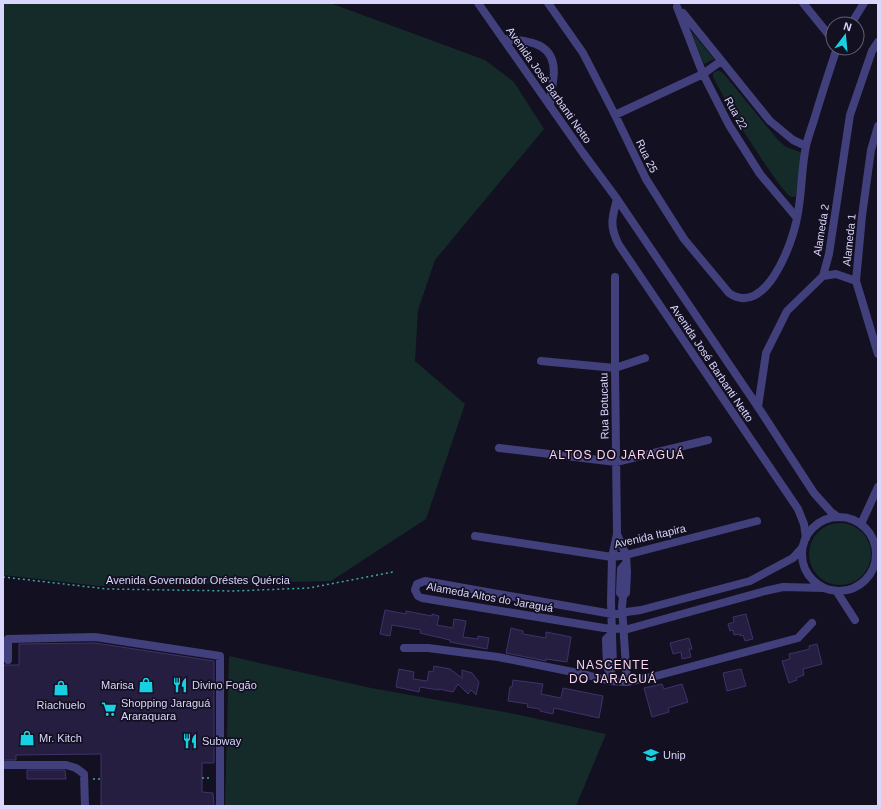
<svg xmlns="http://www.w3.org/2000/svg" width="881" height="809" font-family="Helvetica,sans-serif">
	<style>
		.green { fill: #142b2a }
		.building { fill: #251e40; stroke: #3d336a }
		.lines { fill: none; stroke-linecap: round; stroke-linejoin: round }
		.path { stroke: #3ba8a1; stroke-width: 1.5; stroke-dasharray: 2 3; stroke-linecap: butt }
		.minor { stroke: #42407c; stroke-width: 8 }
		.labels { text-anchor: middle; stroke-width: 3.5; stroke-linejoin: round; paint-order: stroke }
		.street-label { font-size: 11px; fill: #d9d5fb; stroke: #131021 }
		.poi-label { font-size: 11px; fill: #d9d5fb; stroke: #131021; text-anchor: start }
		.neighbourhood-label { font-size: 12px; letter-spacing: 1px; fill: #fbd7ee; stroke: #131021 }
	</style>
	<rect width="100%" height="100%" fill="#131021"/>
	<path class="green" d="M3 3H330L485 60 514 82 544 129 435 260 418 310 415 361 465 404 426 519 331 581 100 586 3 575Z
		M691 31 714 59 704 64Z
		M717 71H720L724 74 778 140 786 147 800 152 802 156 796 196 793 197 789 196 779 184 763 161 736 120 713 77V73Z
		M809 554a31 31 0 1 1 62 0a31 31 0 1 1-62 0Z
		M229 656 371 688 515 714 606 734 576 806H225Z"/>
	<path class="building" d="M385 610 406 614V611L432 616V614L439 616 437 625 453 628 454 619 466 621 463 637 478 639V636L489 638 487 649 450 642V640L420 633 421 630 392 625 390 636 380 634Z
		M746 614 753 639 745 641 743 635 740 636V634L734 635 733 630 730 631 728 624 734 622 733 617Z
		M511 628 523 631V634L546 638V632L571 637 567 662 546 659V661L506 653Z
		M689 638 692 649H689L691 657 682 659 681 652 673 654 670 643Z
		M95 643 214 661V763H202V792L213 793 214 806H101V754L16 755V760H3V665H19V644Z
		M817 644 822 664 803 669 804 675 796 678 797 680 789 683 782 661 790 659 789 654 810 649 809 646Z
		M434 666 450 669 462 678V670L472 673 479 682 476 695 471 690 468 694 458 684 453 692 439 689V690L420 687 419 692 396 687 399 669 414 672 413 679 427 681 429 671 433 672Z
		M741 669 746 686 727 691 723 673Z
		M513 680 543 684 541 694 561 698 563 688 603 696 599 718 554 708 553 714 540 711V709L527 707 528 704 508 701 510 687H512Z
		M662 684 664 689 682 684 688 702 668 708 669 712 652 717 644 688Z
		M27 770H65L66 779H27Z"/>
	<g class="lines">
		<path class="path" d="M3 577 107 589 234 591 309 588 393 572
			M202 778H212
			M93 779H101"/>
		<path class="minor" d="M478 3 583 153 617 199 758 407 814 493 831 512 838 517
			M548 3 583 53 615 115 646 179 684 239 729 293C765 318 792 245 797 218 802 195 801 170 806 146 808 137 811 129 814 120 821 96 829 72 837 48
			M803 3 833 40
			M677 7 703 74 729 125 760 174 797 218
			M683 13 770 121 793 140 806 146
			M851 24 864 3
			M503 39C532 40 559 44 553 81 552 90 550 97 550 106
			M615 115 703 74 721 61
			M878 126 871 150 862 216 856 281 878 354
			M617 199C612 218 609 226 619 245L798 509 804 524 806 538
			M823 276 836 274 856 281
			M541 361 615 368 645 358
			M758 407 766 353 787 311 823 276 829 254 850 115 872 51 878 42
			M499 448 616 462 708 440
			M802 554a37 37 0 1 1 74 0a37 37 0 1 1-74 0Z
			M861 524 878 487
			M617 534 626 555 627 572 626 593 623 596 622 607 627 682
			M475 536 612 557 626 555 757 521
			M802 548 793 558 750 581 641 610 612 614 425 581 417 584 415 590 418 596 422 598 604 628 628 629 765 591 783 587 824 588
			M837 592 855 620
			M623 596 620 593 621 569 626 563
			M404 648H428L498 657 583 674 610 681 627 682 656 676 798 638 812 623
			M8 660V639L95 637 220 656V806
			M610 673 607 667 606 639 612 633
			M610 681V673L613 667 611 602 612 557 617 534 615 368V277
			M3 765H66L76 768 84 774 85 806"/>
	</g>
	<defs>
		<g id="shop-bare" transform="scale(1.2)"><path d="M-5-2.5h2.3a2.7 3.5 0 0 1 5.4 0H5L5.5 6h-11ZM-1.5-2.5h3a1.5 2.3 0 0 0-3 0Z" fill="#18d0e3" stroke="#131021" stroke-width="2.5" paint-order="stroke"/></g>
		<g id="restaurant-bare" transform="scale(1.2)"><path d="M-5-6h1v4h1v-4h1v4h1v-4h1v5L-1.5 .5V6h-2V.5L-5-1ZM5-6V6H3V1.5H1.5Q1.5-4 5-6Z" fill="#18d0e3" stroke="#131021" stroke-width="2.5" paint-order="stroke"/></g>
		<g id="supermarket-bare" transform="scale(1.2)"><path d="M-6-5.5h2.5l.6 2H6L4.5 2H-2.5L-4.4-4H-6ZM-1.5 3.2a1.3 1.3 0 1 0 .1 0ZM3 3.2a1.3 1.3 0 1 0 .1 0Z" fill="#18d0e3" stroke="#131021" stroke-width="2.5" paint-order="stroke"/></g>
		<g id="university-bare" transform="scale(1.2)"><path d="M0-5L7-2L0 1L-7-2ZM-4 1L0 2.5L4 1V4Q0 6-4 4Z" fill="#18d0e3" stroke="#131021" stroke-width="2.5" paint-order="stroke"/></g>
	</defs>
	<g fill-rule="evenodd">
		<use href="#shop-bare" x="146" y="685"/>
		<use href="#restaurant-bare" x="180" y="685"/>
		<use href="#shop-bare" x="61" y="688"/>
		<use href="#supermarket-bare" x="109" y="709"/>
		<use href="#shop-bare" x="27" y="738"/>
		<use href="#restaurant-bare" x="190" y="741"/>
		<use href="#university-bare" x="651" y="755"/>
	</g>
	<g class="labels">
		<g class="street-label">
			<text transform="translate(549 85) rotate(55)" y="4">Avenida José Barbanti Netto</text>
			<text transform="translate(736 113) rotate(61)" y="4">Rua 22</text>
			<text transform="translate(647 156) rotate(64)" y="4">Rua 25</text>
			<text transform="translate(821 230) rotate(-81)" y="4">Alameda 2</text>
			<text transform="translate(849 240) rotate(-84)" y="4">Alameda 1</text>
			<text transform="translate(712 363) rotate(56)" y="4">Avenida José Barbanti Netto</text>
			<text transform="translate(604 406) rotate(-91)" y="4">Rua Botucatu</text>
			<text transform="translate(650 536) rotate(-13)" y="4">Avenida Itapira</text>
			<text x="198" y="584">Avenida Governador Oréstes Quércia</text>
			<text transform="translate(490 597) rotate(10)" y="4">Alameda Altos do Jaraguá</text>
		</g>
		<g class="poi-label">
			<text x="134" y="689" text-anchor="end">Marisa</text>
			<text x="192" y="689">Divino Fogão</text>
			<text x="121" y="707">Shopping Jaraguá<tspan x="121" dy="13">Araraquara</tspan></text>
			<text x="61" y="709" text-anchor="middle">Riachuelo</text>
			<text x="39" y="742">Mr. Kitch</text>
			<text x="202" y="745">Subway</text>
			<text x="663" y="759">Unip</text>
		</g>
		<g class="neighbourhood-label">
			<text x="617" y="459">ALTOS DO JARAGUÁ</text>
			<text x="613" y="669">NASCENTE<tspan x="613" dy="14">DO JARAGUÁ</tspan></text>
		</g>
	</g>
	<rect width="881" height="809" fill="none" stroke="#d9d5fb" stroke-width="8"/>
	<g transform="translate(845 36) rotate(16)"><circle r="19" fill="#131021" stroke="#625f78"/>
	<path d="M0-3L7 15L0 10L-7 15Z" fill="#18d0e3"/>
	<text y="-6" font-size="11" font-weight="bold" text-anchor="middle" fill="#d9d5fb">N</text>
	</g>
</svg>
